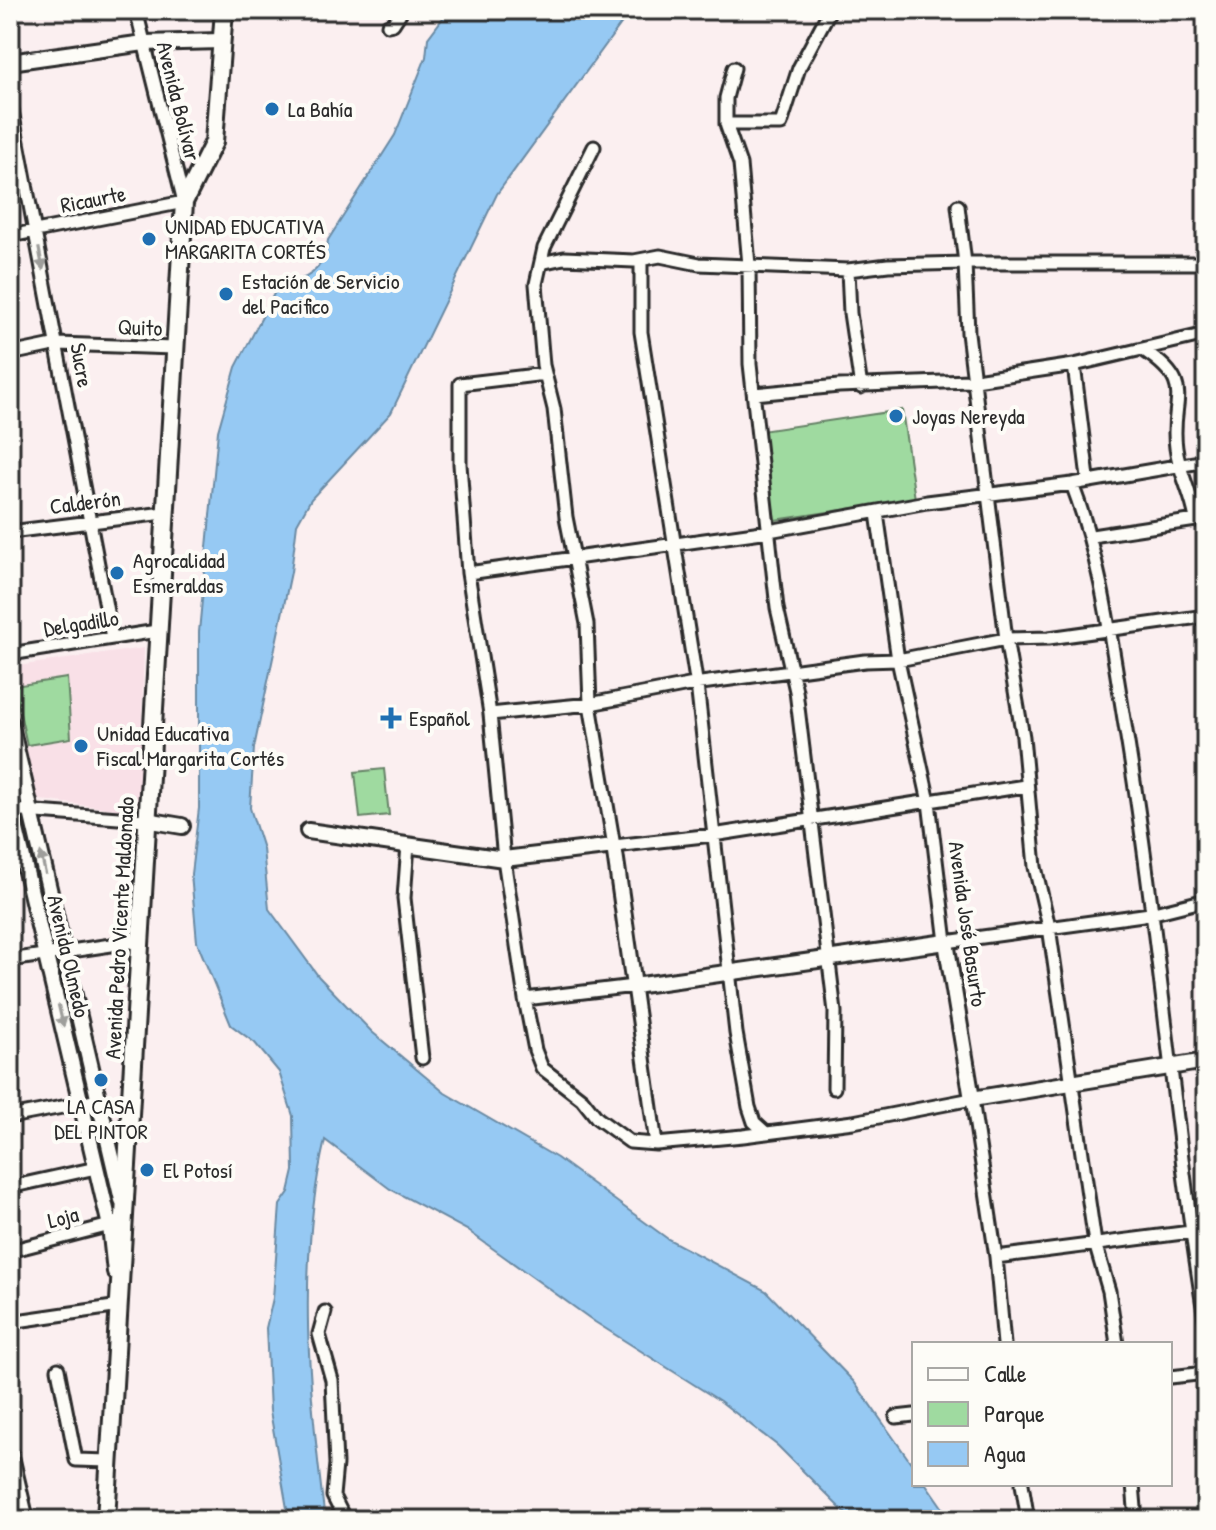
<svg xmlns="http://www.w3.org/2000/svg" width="1216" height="1530" font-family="'Patrick Hand',sans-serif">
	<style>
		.built { fill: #f9e0e7 }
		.green { fill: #9fdaa0; stroke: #658266; stroke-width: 2 }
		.water { fill: #96c9f3; stroke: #6b8aa3; stroke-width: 2 }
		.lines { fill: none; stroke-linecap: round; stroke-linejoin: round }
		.minor-casing { stroke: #2b2b2b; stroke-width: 17 }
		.tertiary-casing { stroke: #2b2b2b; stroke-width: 20 }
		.secondary-casing { stroke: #2b2b2b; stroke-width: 22 }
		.minor { stroke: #fdfcf7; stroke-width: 11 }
		.tertiary { stroke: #fdfcf7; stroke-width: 14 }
		.secondary { stroke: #fdfcf7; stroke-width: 16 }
		.oneway { fill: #9e9e9b }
		.poi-dot { fill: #1f6fb2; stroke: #fdfcf7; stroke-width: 3 }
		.labels { text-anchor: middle; stroke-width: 8; stroke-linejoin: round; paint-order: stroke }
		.street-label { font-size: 22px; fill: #2b2b2b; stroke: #fdfcf7 }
		.poi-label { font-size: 22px; fill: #2b2b2b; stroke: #fdfcf7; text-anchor: start }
	</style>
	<rect width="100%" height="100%" fill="#fbeff0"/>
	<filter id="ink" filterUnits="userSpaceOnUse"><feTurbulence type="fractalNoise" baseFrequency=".0125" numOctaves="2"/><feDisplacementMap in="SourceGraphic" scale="16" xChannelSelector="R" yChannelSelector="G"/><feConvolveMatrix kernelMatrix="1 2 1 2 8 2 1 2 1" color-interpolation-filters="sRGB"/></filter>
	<g filter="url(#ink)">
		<path class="built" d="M144 648 139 812 33 799 10 694V667Z"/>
		<path class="green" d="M902 410 915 499 775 520 761 431Z
			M67 678 71 738 27 745 14 686Z
			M384 769 389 815 360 818 355 772Z"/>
		<path class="water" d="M449 10H631L497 194 391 413 311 499 297 524 291 572 254 748 250 808 263 849 269 909 319 977 372 1032 445 1093 557 1158 668 1239 766 1291 854 1382 914 1467V1484H926L951 1520H852L778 1446 720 1401 595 1322 467 1230 390 1189 325 1140C296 1264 309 1395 325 1520H289L270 1411 266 1328 273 1298 280 1205 289 1192 294 1171 293 1116 279 1072 255 1043 231 1025 197 942 191 874 199 808V632L218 431 236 367 278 286C306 281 325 271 328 240L395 135 426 57 428 38Z"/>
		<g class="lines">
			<g class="minor-casing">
				<path id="minor" d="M388 25 393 24 402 10
					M734 68 726 98V124L740 164 749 265 750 364 777 608 796 691 835 1012 834 1088
					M10 100 112 638
					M726 124H781L799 68 830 10
					M594 147 544 248 536 284 543 365 554 409 566 517 587 624 590 704 614 846 713 835 1025 786
					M10 236 184 202 136 10
					M641 260V332L698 693 736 1033 749 1107 754 1122 765 1132
					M541 263 564 258 634 261 660 256 699 264 848 270 888 265 965 263 958 206
					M848 270 850 313 861 387
					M10 354 58 344 174 348
					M545 374 460 384V464L468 573 490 714 504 859 525 999 535 1050 542 1068 582 1099 597 1118 630 1142 656 1144 743 1136 853 1122 972 1099 996 1257 1004 1344
					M754 394 839 386 969 381 1074 365
					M1088 478 1074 365 1206 334
					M1072 484C1101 560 1111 640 1124 719 1158 920 1173 1124 1206 1325
					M877 513 898 660 929 802 946 942 1150 914 1206 900
					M10 532 164 513
					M1092 536 1196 520C1193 496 1179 473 1176 448 1169 399 1198 387 1145 351
					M468 573 769 531 927 502 1072 484 1206 461
					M10 654 157 631
					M490 714 590 704 694 684 865 661 898 660 1006 639 1049 638 1206 616
					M10 810 146 820
					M408 845 404 898 422 1058
					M10 960 138 941
					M525 999 634 986 656 1144
					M10 1117 99 1100
					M10 1187 96 1168
					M10 1251 114 1224
					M996 1257 1206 1230
					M325 1312 319 1334 332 1380 336 1464 333 1496 345 1520
					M10 1322 120 1306
					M1117 1344 1109 1291 1095 1243 1049 927 1035 867 1023 737 1006 639 968 333 965 263H1206
					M58 1369 76 1460 109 1461
					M1170 1377 1206 1373
					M896 1417 914 1415
					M1022 1484 1028 1520
					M1133 1484 1136 1520"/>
			</g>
			<g class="tertiary-casing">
				<path id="tertiary" d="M10 62 144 43 220 41
					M10 722 122 1200
					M10 804 110 1226 115 1272
					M146 820 182 826
					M308 831 504 859 614 846 634 986 946 942 972 1099 1206 1061
					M10 1452 26 1520"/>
			</g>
			<g class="secondary-casing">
				<path id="secondary" d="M106 1520 184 202 214 142 224 10"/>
			</g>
			<use href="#minor" class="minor"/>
			<use href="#tertiary" class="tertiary"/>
			<use href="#secondary" class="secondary"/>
		</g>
		<defs><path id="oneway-solid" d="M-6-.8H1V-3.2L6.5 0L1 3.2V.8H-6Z" transform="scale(2)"/></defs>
		<g class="oneway">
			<use href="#oneway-solid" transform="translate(41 259) rotate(79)"/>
			<use href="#oneway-solid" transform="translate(43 863) rotate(-103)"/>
			<use href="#oneway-solid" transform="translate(61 1016) rotate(77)"/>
		</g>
	</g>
	<g class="poi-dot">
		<circle cx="272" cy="109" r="8"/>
		<circle cx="149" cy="239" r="8"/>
		<circle cx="226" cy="294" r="8"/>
		<circle cx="896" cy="416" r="8"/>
		<circle cx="117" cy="573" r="8"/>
		<path d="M387 706h8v8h8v8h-8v8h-8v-8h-8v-8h8z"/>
		<circle cx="81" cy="746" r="8"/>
		<circle cx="101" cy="1080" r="8"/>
		<circle cx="147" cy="1170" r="8"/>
	</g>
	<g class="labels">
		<g class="street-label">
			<text transform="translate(179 101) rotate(76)" y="8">Avenida Bolívar</text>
			<text transform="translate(93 199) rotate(-11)" y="8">Ricaurte</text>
			<text transform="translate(140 327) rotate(2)" y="8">Quito</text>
			<text transform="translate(82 365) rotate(80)" y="8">Sucre</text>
			<text transform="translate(85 502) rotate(-7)" y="8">Calderón</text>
			<text transform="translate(81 623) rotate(-9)" y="8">Delgadillo</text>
			<text transform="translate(968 924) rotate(82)" y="8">Avenida José Basurto</text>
			<text transform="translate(119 928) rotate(-87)" y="8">Avenida Pedro Vicente Maldonado</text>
			<text transform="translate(69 956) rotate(77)" y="8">Avenida Olmedo</text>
			<text transform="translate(63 1217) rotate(-14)" y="8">Loja</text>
		</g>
		<g class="poi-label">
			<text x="288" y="117">La Bahía</text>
			<text x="165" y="234">UNIDAD EDUCATIVA<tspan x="165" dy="25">MARGARITA CORTÉS</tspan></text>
			<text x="242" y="289">Estación de Servicio<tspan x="242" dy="25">del Pacifico</tspan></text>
			<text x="912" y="424">Joyas Nereyda</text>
			<text x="133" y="568">Agrocalidad<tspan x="133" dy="25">Esmeraldas</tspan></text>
			<text x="409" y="726">Español</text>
			<text x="97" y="741">Unidad Educativa<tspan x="97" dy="25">Fiscal Margarita Cortés</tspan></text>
			<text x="101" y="1114" text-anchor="middle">LA CASA<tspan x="101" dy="25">DEL PINTOR</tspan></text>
			<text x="163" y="1178">El Potosí</text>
		</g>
	</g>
	<rect width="1216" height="1530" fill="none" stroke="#fdfcf7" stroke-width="40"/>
	<rect x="20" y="20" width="1176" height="1490" fill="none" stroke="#2b2b2b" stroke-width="3" filter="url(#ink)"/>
	<rect x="912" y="1342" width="260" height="144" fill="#fdfcf7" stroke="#a9a8a5" stroke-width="2"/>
	<rect x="928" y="1368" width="40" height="12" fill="#fdfcf7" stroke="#a9a8a5" stroke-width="2"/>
	<text x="984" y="1382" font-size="24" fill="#2b2b2b">Calle</text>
	<rect x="928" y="1402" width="40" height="24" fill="#9fdaa0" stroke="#a9a8a5" stroke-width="2"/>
	<text x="984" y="1422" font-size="24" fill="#2b2b2b">Parque</text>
	<rect x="928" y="1442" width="40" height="24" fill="#96c9f3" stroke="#a9a8a5" stroke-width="2"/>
	<text x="984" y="1462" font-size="24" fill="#2b2b2b">Agua</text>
</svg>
